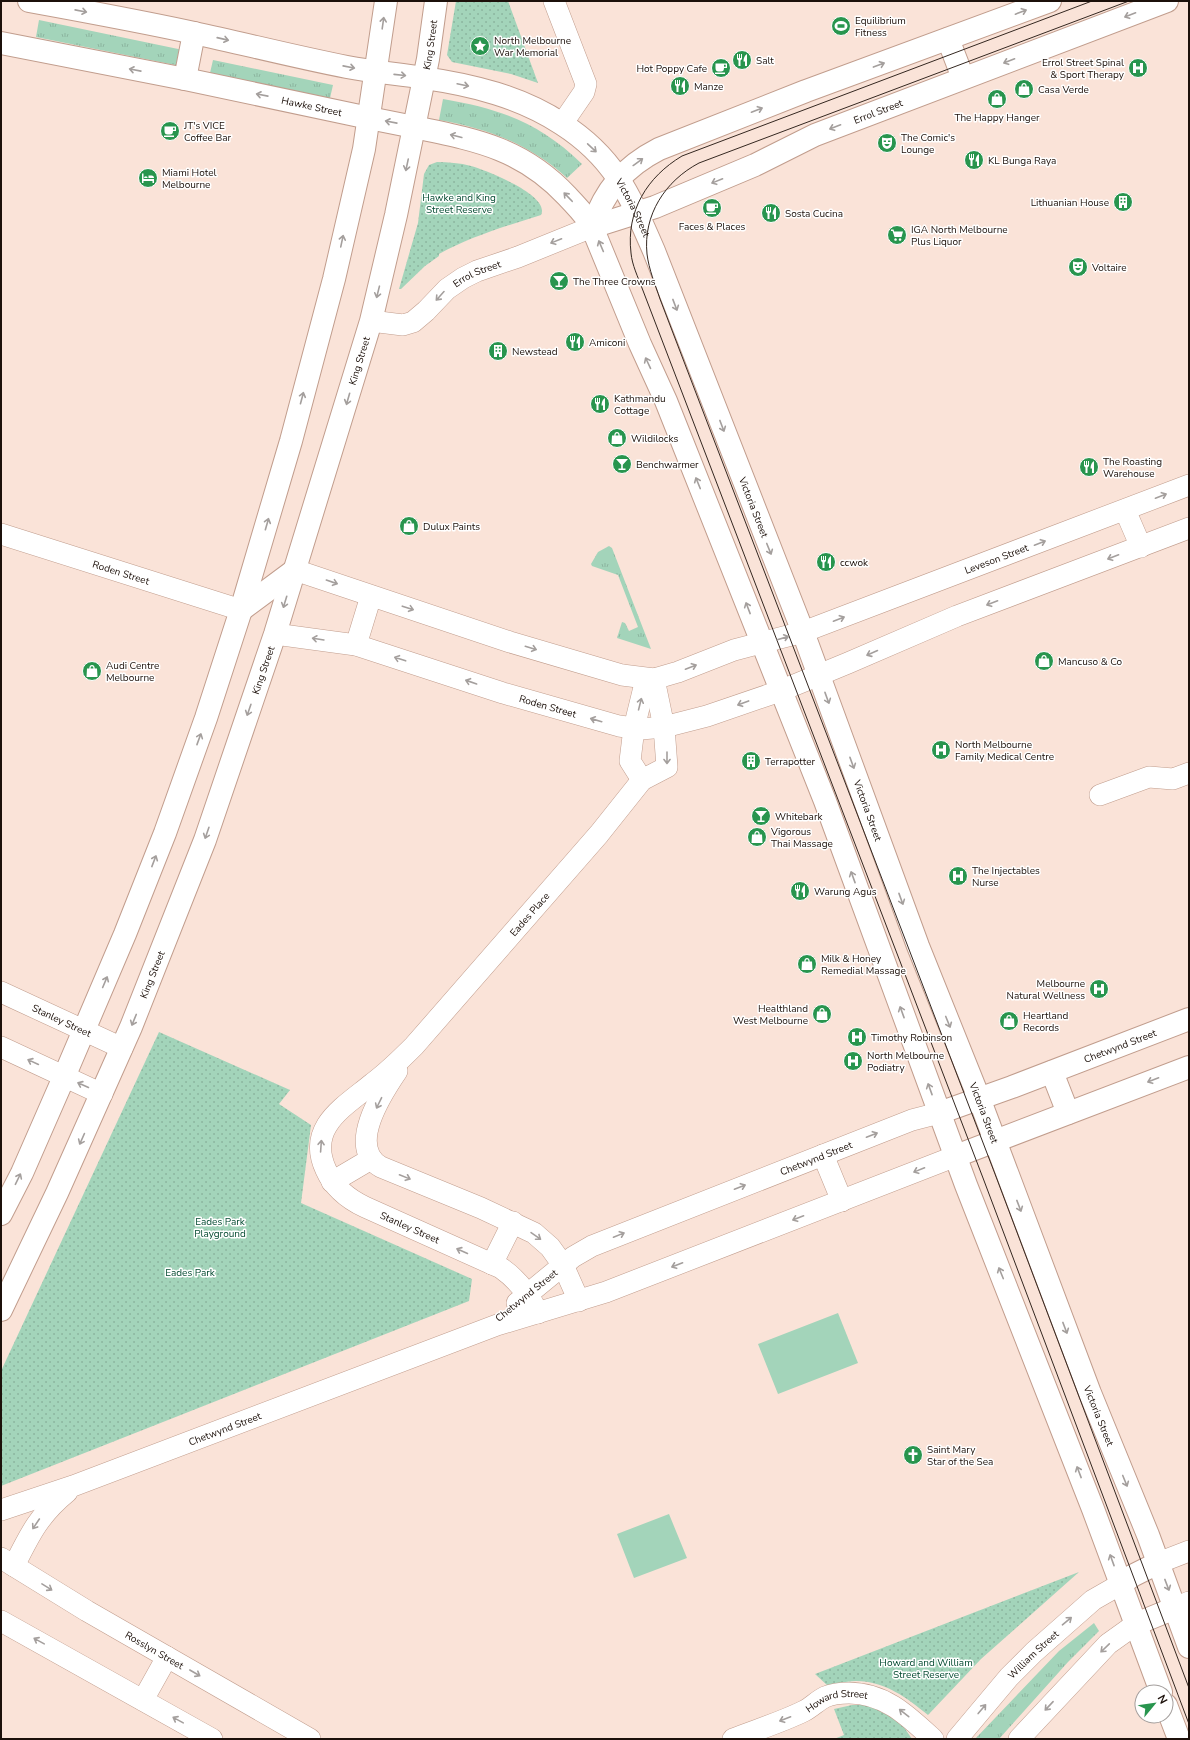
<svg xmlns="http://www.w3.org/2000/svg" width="1190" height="1740" font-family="'Nunito Sans',sans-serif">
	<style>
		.grass { fill: url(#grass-tufts) }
		.park { fill: url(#park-dots) }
		.pitch { fill: #a3d4ba }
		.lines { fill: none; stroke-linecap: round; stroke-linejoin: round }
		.street-casing { stroke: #c19d8d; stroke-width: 22 }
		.secondary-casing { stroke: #c19d8d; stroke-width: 24 }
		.highway-casing { stroke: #c19d8d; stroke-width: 24 }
		.street { stroke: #fff; stroke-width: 21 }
		.secondary { stroke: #fff; stroke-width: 22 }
		.highway { stroke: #fff; stroke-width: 22 }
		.tram { stroke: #342720; stroke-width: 1 }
		.oneway { stroke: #a49f9d }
		.labels { text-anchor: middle; stroke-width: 3; stroke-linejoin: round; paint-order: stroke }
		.poi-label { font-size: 10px; fill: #1c100a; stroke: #fff; text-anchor: start }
		.street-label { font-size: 10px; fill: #1c100a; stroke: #fff }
		.park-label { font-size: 10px; fill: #034a30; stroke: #fff }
	</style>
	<defs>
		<pattern id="grass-tufts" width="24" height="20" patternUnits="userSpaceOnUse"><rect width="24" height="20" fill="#a3d4ba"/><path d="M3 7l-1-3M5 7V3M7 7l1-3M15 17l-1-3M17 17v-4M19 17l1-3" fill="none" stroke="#8cb59f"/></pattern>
		<pattern id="park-dots" width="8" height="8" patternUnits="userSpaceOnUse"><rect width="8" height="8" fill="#a3d4ba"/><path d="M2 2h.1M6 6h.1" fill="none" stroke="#8cb59f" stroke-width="1.8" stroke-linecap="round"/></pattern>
	</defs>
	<rect width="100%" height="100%" fill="#fae3d8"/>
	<path class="grass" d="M39 20 183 50 180 66 36 37Z
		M213 60 333 85 330 98 210 73Z
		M443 99C501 109 540 123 582 164L567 178C529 144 489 129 439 120Z
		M609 546 612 548 651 649 617 638 622 622 625 623 629 631 638 627 618 575 592 566 591 564 598 552Z
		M1094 1623 1099 1631 1068 1662 999 1739H975L1059 1651Z"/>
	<path class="park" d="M456 1H508L538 83 511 74 452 62 447 55Z
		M437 162C448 162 460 163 471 166 485 170 551 195 541 215 506 226 470 237 439 254V256L425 266 401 289H399L418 223 424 174 429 165Z
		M159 1032 290 1090 279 1104 311 1125 301 1203 472 1279 469 1301 1 1486V1371Z
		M1079 1572 981 1659 928 1715C907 1698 885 1681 856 1681 847 1681 837 1684 828 1686L815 1674Z
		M852 1705H869L897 1717 912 1739H834L844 1735 834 1709Z"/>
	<path class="pitch" d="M838 1313 858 1363 778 1394 758 1344Z
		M669 1514 687 1558 634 1578 617 1534Z"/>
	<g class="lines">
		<g class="street-casing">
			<g id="street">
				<path d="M554 1 586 84 584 92 562 124"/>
				<path id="s1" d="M371 321 403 325 413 322 426 311 447 289 463 278 477 271 518 257 592 227"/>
				<path d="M1125 510 1141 547"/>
				<path id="s2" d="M1 534 241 610"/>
				<path id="s3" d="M295 570 510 642 622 675 654 679 678 672 734 650 803 632 1189 485"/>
				<path id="s4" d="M275 634 356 645 503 693 619 726 641 729 664 727 707 716 780 691 848 663 957 616 1189 528"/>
				<path d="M356 645 371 596"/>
				<path d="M642 780 630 761 634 728 646 679"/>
				<path d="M1100 795 1149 777 1173 779 1189 773"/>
				<path id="s5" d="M1 992 122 1048"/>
				<path d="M1 1047 102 1094"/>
				<path d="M397 1071C382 1093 346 1148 381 1167L481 1208 534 1233 550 1247 563 1265 579 1301"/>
				<path d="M823 1155 842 1201"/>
				<path d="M332 1182 371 1159"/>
				<path d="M492 1264 513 1222"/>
				<path id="s6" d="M517 1303 573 1257 592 1246 912 1120 939 1113"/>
				<path id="s7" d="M538 1313C529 1294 518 1280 501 1268L365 1207C348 1199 334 1188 326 1170 306 1127 344 1107 373 1083 388 1072 401 1059 414 1046L599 834 642 780 667 767 664 727 654 679"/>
				<path id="s8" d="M1 1510 73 1486 497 1325 606 1292 956 1156"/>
				<path id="s9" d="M1 1558 87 1611 310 1739"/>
				<path d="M1158 1563 1189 1551"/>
				<path d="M14 1566C30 1534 39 1515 67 1492"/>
				<path d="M1175 1608 1189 1602"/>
				<path d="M1 1621 212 1739"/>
				<path d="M143 1700 167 1657"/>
				<path id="s10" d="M733 1739C756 1730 782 1722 804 1711 812 1707 817 1701 825 1697 832 1694 841 1693 849 1693 885 1693 908 1716 933 1739"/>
				<path id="s11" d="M957 1739 1009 1677 1034 1652 1093 1600 1121 1584"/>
				<path d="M1019 1739 1108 1644 1136 1624"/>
			</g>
		</g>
		<g class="secondary-casing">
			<g id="secondary">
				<path id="s12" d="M29 1C84 11 139 21 194 33 245 44 296 57 347 67 373 72 399 74 424 78 473 85 521 97 562 124 615 158 630 196 654 251L803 632 918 946 979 1098 1090 1393 1148 1535 1189 1647"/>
				<path d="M948 39 963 78"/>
				<path id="s13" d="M1 43 185 79 369 118"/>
				<path d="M185 79 194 33"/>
				<path d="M414 127C476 140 522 148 567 196 576 206 586 215 592 227L640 344 666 401 825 801 966 1185 1093 1509 1161 1692"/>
				<path id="s14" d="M592 227 655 207 755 165 815 135 1167 1"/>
				<path d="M592 227C605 190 624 167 659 149L806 91 1050 1"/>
				<path d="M1052 1072 1068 1113"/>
				<path id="s15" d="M939 1113 1012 1087 1189 1019"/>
				<path d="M956 1156 1189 1067"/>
				<path d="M1121 1584 1132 1576 1158 1563"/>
				<path d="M1136 1624 1175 1608"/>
				<path d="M1166 1705 1179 1739"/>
			</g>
		</g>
		<g class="highway-casing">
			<g id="highway">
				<path d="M369 118 414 127"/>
				<path d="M241 610 295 570"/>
				<path d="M1 1214 22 1173 64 1077 125 934 165 833 206 718 241 610 291 441 334 279 364 149 386 1"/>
				<path id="s16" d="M1 1310 57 1193 131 1027 205 840 275 634 371 321 396 215 428 59 436 1"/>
			</g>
		</g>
		<use href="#street" class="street"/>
		<use href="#secondary" class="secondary"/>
		<use href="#highway" class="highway"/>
		<path class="tram" d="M1092 1 682 156C647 177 626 211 631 253 632 265 638 277 642 288L983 1178 1189 1724
			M1129 1 699 163C665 181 643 215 647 254 649 270 655 284 660 299L995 1174 1189 1688"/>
	</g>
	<defs><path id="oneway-shaft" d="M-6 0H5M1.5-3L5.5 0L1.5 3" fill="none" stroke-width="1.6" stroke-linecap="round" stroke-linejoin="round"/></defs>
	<g class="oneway">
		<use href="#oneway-shaft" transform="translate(81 11) rotate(11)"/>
		<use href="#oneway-shaft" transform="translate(1021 12) rotate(-21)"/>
		<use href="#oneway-shaft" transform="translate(1130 15) rotate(159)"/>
		<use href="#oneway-shaft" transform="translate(383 23) rotate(-82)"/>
		<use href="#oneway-shaft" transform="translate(223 39) rotate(13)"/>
		<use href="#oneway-shaft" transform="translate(1009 61) rotate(159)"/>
		<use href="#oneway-shaft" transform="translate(879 65) rotate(-20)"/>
		<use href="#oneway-shaft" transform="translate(349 67) rotate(11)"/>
		<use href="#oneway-shaft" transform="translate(135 70) rotate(-169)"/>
		<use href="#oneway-shaft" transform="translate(400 75) rotate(6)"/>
		<use href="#oneway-shaft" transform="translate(463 85) rotate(12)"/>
		<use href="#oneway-shaft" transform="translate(262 95) rotate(-169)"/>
		<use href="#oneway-shaft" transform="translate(757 110) rotate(-21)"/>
		<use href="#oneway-shaft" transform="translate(391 122) rotate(-169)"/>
		<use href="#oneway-shaft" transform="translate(835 127) rotate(159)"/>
		<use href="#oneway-shaft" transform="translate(456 136) rotate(-166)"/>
		<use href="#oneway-shaft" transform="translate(592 148) rotate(43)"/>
		<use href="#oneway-shaft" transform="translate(638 162) rotate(-36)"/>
		<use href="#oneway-shaft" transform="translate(407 165) rotate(102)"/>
		<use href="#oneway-shaft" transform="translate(717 181) rotate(158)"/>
		<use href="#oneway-shaft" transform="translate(568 197) rotate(-134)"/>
		<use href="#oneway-shaft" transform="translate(342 241) rotate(-78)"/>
		<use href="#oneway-shaft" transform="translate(556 241) rotate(158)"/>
		<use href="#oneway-shaft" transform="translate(601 246) rotate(-113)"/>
		<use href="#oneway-shaft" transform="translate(378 292) rotate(104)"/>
		<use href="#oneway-shaft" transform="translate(440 296) rotate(132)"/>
		<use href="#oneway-shaft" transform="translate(675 305) rotate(69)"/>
		<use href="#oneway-shaft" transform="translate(648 363) rotate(-115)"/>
		<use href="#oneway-shaft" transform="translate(302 398) rotate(-75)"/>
		<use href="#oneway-shaft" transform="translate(348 399) rotate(106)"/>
		<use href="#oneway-shaft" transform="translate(722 426) rotate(69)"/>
		<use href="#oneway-shaft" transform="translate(698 483) rotate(-112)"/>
		<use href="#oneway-shaft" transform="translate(1161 496) rotate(-21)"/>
		<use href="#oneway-shaft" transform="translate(267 524) rotate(-74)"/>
		<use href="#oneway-shaft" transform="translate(1040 543) rotate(-21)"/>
		<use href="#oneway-shaft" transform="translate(769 549) rotate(68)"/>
		<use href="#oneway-shaft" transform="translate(1113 557) rotate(159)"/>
		<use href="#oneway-shaft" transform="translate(332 582) rotate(19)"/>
		<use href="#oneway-shaft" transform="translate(285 602) rotate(107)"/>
		<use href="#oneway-shaft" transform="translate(992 603) rotate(159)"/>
		<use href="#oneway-shaft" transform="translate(408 608) rotate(18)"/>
		<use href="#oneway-shaft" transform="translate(748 608) rotate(-111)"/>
		<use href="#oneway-shaft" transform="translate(839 619) rotate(-21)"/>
		<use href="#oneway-shaft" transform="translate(783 638) rotate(-16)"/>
		<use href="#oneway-shaft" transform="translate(318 639) rotate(-171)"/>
		<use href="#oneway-shaft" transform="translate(531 648) rotate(17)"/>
		<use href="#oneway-shaft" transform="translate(872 653) rotate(156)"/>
		<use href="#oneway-shaft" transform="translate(400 659) rotate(-162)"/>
		<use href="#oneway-shaft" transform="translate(691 667) rotate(-21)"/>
		<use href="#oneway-shaft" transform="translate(471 682) rotate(-161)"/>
		<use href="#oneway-shaft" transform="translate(827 698) rotate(70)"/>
		<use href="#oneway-shaft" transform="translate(743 703) rotate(160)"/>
		<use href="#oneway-shaft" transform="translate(640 704) rotate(-76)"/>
		<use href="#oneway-shaft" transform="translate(249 710) rotate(109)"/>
		<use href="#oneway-shaft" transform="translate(596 720) rotate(-164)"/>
		<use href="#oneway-shaft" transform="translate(199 739) rotate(-70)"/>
		<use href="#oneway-shaft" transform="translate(667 758) rotate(90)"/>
		<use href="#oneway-shaft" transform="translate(852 763) rotate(70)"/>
		<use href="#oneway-shaft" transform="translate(207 833) rotate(109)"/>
		<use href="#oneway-shaft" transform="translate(154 861) rotate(-69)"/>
		<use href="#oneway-shaft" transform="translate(853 877) rotate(-110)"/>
		<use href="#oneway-shaft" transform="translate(901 899) rotate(70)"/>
		<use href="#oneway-shaft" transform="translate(105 982) rotate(-67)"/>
		<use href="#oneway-shaft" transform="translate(902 1012) rotate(-110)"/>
		<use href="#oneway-shaft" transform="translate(134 1020) rotate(112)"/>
		<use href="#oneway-shaft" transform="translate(948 1022) rotate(68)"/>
		<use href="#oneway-shaft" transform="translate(33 1062) rotate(-155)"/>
		<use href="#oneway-shaft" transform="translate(1153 1080) rotate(159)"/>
		<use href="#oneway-shaft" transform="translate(83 1085) rotate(-156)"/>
		<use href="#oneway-shaft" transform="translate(930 1089) rotate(-110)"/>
		<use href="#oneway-shaft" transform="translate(379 1103) rotate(116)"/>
		<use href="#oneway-shaft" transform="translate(872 1135) rotate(-21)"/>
		<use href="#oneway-shaft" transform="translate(82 1139) rotate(114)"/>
		<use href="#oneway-shaft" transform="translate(321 1146) rotate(-86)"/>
		<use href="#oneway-shaft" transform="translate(919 1170) rotate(158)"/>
		<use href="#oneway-shaft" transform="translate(405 1177) rotate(22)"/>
		<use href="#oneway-shaft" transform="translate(18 1179) rotate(-64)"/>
		<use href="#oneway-shaft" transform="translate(740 1187) rotate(-21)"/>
		<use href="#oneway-shaft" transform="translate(1019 1206) rotate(69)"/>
		<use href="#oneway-shaft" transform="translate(798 1218) rotate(159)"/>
		<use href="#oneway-shaft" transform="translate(619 1235) rotate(-22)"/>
		<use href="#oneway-shaft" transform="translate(536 1236) rotate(35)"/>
		<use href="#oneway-shaft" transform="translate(462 1251) rotate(-156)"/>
		<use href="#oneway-shaft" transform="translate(677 1265) rotate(159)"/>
		<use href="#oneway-shaft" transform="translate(1001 1273) rotate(-112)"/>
		<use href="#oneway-shaft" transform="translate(1065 1328) rotate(69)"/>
		<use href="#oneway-shaft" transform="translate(1079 1472) rotate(-111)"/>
		<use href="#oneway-shaft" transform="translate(1125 1481) rotate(68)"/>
		<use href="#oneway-shaft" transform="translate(36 1524) rotate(124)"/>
		<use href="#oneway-shaft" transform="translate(1112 1560) rotate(-110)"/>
		<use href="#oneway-shaft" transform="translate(1167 1585) rotate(69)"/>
		<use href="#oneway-shaft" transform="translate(47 1587) rotate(32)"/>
		<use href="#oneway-shaft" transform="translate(1067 1621) rotate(-40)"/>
		<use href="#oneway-shaft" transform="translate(39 1641) rotate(-151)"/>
		<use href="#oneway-shaft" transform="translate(1105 1648) rotate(136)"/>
		<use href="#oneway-shaft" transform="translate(195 1673) rotate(30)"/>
		<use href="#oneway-shaft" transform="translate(1049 1706) rotate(133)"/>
		<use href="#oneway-shaft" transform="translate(982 1709) rotate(-50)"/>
		<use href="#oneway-shaft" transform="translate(904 1713) rotate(-142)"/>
		<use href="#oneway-shaft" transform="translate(785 1719) rotate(159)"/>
		<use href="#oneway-shaft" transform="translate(178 1720) rotate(-151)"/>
	</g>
	<defs>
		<g id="stadium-disc" transform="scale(1)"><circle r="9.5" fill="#28954e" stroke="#fff"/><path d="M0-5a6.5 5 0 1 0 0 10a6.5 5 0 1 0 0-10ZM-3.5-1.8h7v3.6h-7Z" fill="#fff"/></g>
		<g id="sight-disc" transform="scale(1)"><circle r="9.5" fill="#28954e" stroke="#fff"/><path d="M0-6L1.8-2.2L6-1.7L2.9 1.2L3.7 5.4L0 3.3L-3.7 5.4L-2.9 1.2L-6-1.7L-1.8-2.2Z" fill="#fff"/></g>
		<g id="restaurant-disc" transform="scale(1)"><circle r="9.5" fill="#28954e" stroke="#fff"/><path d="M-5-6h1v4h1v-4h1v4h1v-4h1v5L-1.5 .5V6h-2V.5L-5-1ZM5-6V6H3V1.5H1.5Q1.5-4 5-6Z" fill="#fff"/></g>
		<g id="cafe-disc" transform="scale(1)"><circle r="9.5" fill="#28954e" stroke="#fff"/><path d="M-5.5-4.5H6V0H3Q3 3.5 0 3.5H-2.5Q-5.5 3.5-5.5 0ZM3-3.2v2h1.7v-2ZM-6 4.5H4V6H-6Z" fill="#fff"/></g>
		<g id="hospital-disc" transform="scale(1)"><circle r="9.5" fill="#28954e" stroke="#fff"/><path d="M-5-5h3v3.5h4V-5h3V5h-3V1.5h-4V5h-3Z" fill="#fff"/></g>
		<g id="shop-disc" transform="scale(1)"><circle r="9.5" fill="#28954e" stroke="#fff"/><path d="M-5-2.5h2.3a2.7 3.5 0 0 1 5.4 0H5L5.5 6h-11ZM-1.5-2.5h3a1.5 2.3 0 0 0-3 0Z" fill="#fff"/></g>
		<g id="theatre-disc" transform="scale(1)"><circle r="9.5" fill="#28954e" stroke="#fff"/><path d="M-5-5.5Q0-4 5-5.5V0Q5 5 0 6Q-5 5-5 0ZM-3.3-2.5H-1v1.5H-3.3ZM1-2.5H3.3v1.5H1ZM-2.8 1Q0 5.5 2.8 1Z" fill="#fff"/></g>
		<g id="hotel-disc" transform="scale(1)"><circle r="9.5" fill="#28954e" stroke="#fff"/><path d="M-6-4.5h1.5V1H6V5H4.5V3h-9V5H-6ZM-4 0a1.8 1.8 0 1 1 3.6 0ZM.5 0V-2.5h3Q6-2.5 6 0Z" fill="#fff"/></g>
		<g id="building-disc" transform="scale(1)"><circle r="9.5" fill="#28954e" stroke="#fff"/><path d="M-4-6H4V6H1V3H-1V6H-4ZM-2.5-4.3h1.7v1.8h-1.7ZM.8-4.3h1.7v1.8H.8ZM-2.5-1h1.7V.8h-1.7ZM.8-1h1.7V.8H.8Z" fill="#fff"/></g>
		<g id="supermarket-disc" transform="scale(1)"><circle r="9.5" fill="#28954e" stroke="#fff"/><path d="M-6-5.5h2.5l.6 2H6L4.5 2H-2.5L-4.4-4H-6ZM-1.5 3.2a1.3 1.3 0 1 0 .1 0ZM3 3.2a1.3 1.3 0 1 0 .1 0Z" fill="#fff"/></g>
		<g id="bar-disc" transform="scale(1)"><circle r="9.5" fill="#28954e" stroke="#fff"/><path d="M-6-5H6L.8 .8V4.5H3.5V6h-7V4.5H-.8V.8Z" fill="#fff"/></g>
		<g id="church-disc" transform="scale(1)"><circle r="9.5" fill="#28954e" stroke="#fff"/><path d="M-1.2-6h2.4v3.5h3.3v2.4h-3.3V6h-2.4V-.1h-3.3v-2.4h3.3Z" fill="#fff"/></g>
	</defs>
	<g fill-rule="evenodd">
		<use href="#stadium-disc" x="841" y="26"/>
		<use href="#sight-disc" x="480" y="46"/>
		<use href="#restaurant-disc" x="742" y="60"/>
		<use href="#cafe-disc" x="721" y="68"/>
		<use href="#hospital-disc" x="1138" y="68"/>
		<use href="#restaurant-disc" x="680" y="86"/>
		<use href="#shop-disc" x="1024" y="89"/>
		<use href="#shop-disc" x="997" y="99"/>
		<use href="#cafe-disc" x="170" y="131"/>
		<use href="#theatre-disc" x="887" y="143"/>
		<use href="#restaurant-disc" x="974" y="160"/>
		<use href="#hotel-disc" x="148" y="178"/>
		<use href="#building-disc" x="1123" y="202"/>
		<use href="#cafe-disc" x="712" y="208"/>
		<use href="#restaurant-disc" x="771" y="213"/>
		<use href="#supermarket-disc" x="897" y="235"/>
		<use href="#theatre-disc" x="1078" y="267"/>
		<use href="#bar-disc" x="559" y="281"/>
		<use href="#restaurant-disc" x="575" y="342"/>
		<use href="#building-disc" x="498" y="351"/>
		<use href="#restaurant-disc" x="600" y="404"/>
		<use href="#shop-disc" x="617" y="438"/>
		<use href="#bar-disc" x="622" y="464"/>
		<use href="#restaurant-disc" x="1089" y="467"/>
		<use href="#shop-disc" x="409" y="526"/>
		<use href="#restaurant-disc" x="826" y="562"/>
		<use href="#shop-disc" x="1044" y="661"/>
		<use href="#shop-disc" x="92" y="671"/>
		<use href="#hospital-disc" x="941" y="750"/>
		<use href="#building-disc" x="751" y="761"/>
		<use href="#bar-disc" x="761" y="816"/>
		<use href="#shop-disc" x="757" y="837"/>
		<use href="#hospital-disc" x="958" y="876"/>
		<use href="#restaurant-disc" x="800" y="891"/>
		<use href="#shop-disc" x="807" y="964"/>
		<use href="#hospital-disc" x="1099" y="989"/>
		<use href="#shop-disc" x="822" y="1014"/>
		<use href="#shop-disc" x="1009" y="1021"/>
		<use href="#hospital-disc" x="857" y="1037"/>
		<use href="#hospital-disc" x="853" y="1061"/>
		<use href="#church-disc" x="913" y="1455"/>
	</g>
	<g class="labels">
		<g class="poi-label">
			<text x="855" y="24">Equilibrium<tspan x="855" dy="12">Fitness</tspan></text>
			<text x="494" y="44">North Melbourne<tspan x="494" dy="12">War Memorial</tspan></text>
			<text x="756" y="64">Salt</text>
			<text x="1124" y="66" text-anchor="end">Errol Street Spinal<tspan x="1124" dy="12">&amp; Sport Therapy</tspan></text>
			<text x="707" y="72" text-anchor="end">Hot Poppy Cafe</text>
			<text x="694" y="90">Manze</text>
			<text x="1038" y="93">Casa Verde</text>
			<text x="997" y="121" text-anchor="middle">The Happy Hanger</text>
			<text x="184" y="129">JT's VICE<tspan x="184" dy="12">Coffee Bar</tspan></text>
			<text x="901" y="141">The Comic's<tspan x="901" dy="12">Lounge</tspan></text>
			<text x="988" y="164">KL Bunga Raya</text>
			<text x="162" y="176">Miami Hotel<tspan x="162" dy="12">Melbourne</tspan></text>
			<text x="1109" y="206" text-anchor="end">Lithuanian House</text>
			<text x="785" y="217">Sosta Cucina</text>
			<text x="712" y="230" text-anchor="middle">Faces &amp; Places</text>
			<text x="911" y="233">IGA North Melbourne<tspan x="911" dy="12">Plus Liquor</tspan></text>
			<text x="1092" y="271">Voltaire</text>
			<text x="573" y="285">The Three Crowns</text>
			<text x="589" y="346">Amiconi</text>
			<text x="512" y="355">Newstead</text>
			<text x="614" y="402">Kathmandu<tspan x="614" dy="12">Cottage</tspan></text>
			<text x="631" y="442">Wildilocks</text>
			<text x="1103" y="465">The Roasting<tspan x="1103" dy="12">Warehouse</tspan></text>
			<text x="636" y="468">Benchwarmer</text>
			<text x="423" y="530">Dulux Paints</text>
			<text x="840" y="566">ccwok</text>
			<text x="1058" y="665">Mancuso &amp; Co</text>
			<text x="106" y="669">Audi Centre<tspan x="106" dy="12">Melbourne</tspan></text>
			<text x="955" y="748">North Melbourne<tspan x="955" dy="12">Family Medical Centre</tspan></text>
			<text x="765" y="765">Terrapotter</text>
			<text x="775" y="820">Whitebark</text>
			<text x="771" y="835">Vigorous<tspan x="771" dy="12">Thai Massage</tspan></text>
			<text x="972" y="874">The Injectables<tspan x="972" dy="12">Nurse</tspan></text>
			<text x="814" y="895">Warung Agus</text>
			<text x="821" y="962">Milk &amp; Honey<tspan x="821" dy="12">Remedial Massage</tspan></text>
			<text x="1085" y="987" text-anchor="end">Melbourne<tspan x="1085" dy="12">Natural Wellness</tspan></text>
			<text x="808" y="1012" text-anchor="end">Healthland<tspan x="808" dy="12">West Melbourne</tspan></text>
			<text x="1023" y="1019">Heartland<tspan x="1023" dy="12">Records</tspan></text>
			<text x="871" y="1041">Timothy Robinson</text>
			<text x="867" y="1059">North Melbourne<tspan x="867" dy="12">Podiatry</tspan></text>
			<text x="927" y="1453">Saint Mary<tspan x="927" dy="12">Star of the Sea</tspan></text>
		</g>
		<g class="street-label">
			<text dy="4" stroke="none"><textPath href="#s16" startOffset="1340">King Street</textPath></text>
			<text dy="4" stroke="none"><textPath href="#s13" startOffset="317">Hawke Street</textPath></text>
			<text dy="4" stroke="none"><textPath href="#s14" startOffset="309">Errol Street</textPath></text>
			<text dy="4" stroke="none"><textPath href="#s12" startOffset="661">Victoria Street</textPath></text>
			<text dy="4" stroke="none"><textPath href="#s1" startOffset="124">Errol Street</textPath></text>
			<text dy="4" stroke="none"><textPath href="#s16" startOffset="1016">King Street</textPath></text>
			<text dy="4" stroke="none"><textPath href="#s12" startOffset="984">Victoria Street</textPath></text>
			<text dy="4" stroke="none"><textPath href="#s3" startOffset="739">Leveson Street</textPath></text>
			<text dy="4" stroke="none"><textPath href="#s2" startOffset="126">Roden Street</textPath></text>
			<text dy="4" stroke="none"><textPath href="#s16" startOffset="692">King Street</textPath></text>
			<text dy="4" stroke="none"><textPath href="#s4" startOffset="283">Roden Street</textPath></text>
			<text dy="4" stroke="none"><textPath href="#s12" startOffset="1308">Victoria Street</textPath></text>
			<text dy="4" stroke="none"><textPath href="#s7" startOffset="603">Eades Place</textPath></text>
			<text dy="4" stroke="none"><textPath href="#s16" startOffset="368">King Street</textPath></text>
			<text dy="4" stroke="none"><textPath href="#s5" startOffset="67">Stanley Street</textPath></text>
			<text dy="4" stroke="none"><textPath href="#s15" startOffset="193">Chetwynd Street</textPath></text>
			<text dy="4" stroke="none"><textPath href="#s12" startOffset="1632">Victoria Street</textPath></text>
			<text dy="4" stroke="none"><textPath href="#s6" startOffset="335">Chetwynd Street</textPath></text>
			<text transform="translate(410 1227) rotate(24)" y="4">Stanley Street</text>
			<text transform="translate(526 1295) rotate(-39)" y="4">Chetwynd Street</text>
			<text dy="4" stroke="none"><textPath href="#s12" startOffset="1956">Victoria Street</textPath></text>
			<text dy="4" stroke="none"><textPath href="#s8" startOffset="238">Chetwynd Street</textPath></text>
			<text dy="4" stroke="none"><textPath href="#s9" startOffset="179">Rosslyn Street</textPath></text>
			<text dy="4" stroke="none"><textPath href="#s11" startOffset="114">William Street</textPath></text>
			<text dy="4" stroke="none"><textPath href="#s10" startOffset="112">Howard Street</textPath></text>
		</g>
		<g class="park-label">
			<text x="459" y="201">Hawke and King<tspan x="459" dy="12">Street Reserve</tspan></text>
			<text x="220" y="1225">Eades Park<tspan x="220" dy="12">Playground</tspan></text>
			<text x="190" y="1276">Eades Park</text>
			<text x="926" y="1666">Howard and William<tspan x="926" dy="12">Street Reserve</tspan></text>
		</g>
	</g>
	<rect width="1190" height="1740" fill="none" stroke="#1c100a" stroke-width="4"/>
	<g transform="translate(1154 1704) rotate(61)"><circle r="19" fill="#ffffff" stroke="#a49f9d"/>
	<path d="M0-3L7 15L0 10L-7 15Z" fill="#28954e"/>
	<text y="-6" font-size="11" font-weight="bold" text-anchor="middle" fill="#1c100a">N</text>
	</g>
</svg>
